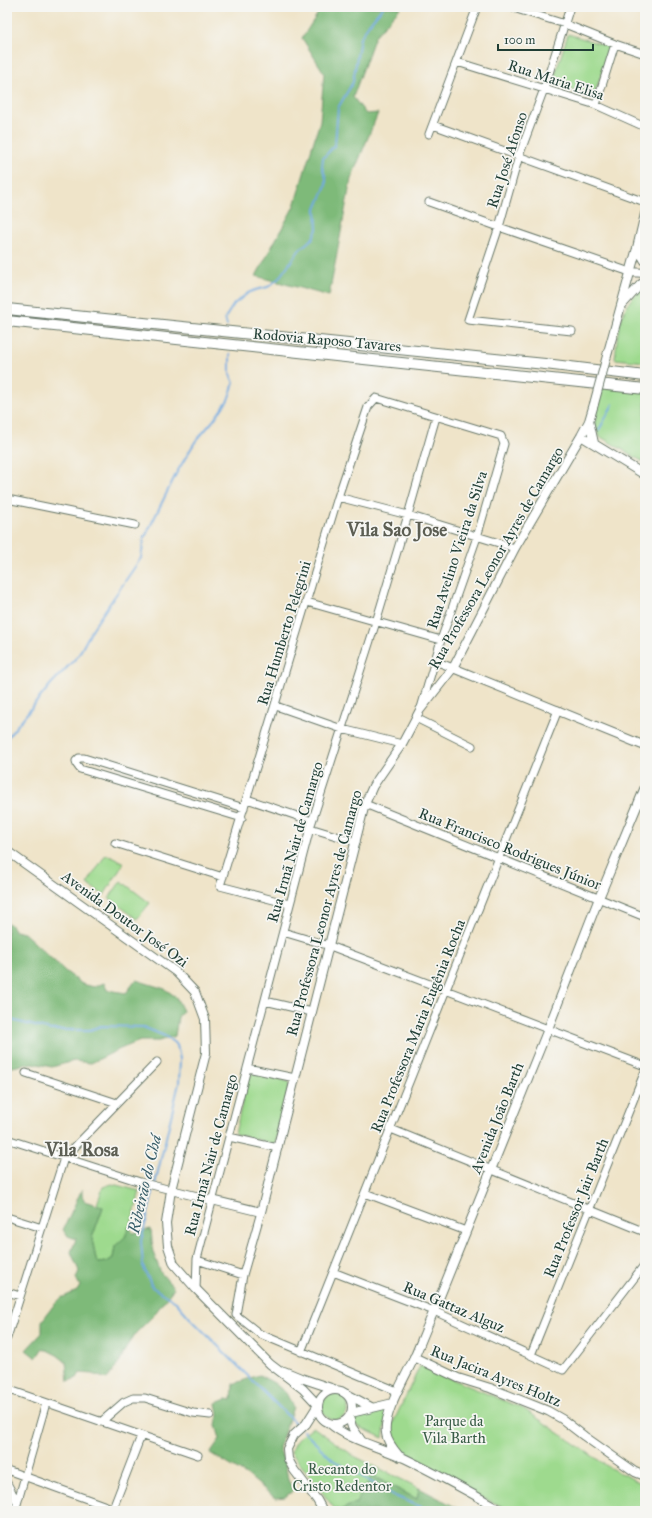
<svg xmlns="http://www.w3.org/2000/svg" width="652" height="1518" font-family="'IM FELL Great Primer',serif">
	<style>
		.green { fill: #9eda8e; stroke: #5e8c61 }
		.forest { fill: #7eba79; stroke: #4e7c56 }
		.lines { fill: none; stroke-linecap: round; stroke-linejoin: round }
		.stream { stroke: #70a9e0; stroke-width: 2 }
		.minor-casing { stroke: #687768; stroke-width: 9 }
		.major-casing { stroke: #687768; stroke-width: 10 }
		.highway-casing { stroke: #687768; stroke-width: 12 }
		.minor { stroke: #fff; stroke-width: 7 }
		.major { stroke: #fff; stroke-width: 8 }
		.highway { stroke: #fff; stroke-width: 10 }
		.major-bridge-casing { stroke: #687768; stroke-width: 10; stroke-linecap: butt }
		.major-bridge { stroke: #fff; stroke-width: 8 }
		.labels { text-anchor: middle; stroke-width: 3.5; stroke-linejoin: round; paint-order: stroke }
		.street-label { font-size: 15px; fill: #1f3d34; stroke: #f6f6f2 }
		.park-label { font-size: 15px; fill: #385c46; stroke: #f6f6f2 }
		.water-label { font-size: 16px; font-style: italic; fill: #375d68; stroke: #f6f6f2 }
		.district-label { font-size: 19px; font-weight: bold; fill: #5c5e53; stroke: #f6f6f2 }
	</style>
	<rect width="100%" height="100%" fill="#f6f6f2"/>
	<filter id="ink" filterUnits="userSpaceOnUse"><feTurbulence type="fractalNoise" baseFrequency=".025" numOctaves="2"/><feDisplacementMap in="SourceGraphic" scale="8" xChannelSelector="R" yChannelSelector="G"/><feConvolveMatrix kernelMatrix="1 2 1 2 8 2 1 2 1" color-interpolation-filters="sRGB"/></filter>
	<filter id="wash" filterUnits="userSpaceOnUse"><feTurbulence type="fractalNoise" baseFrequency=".012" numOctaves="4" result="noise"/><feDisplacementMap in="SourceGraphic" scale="16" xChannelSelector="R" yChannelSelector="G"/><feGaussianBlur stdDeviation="0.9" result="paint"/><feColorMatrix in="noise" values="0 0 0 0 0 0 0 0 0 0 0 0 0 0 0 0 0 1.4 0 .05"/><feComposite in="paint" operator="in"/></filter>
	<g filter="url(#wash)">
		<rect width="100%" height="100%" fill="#efe4c9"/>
		<path class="green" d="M568 34 610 47 596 90 592 96 552 84Z
			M645 286V362L615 359C617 338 619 313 633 297 637 293 641 289 645 286Z
			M602 387 645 391V463L599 436 594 426Z
			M106 854 124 863 104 895 87 884Z
			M121 881 150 903 137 919 109 898Z
			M249 1072 290 1082 275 1144 235 1134Z
			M112 1184 140 1191C136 1206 133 1224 125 1237 118 1248 116 1241 113 1258L107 1262 99 1263 96 1260 92 1238 103 1207 97 1204 103 1187Z
			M420 1366 524 1409 610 1468 645 1485V1511H513L471 1493 404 1455 394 1437 391 1427Z
			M322 1407a13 13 0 1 1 26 0a13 13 0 1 1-26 0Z
			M388 1409 383 1438 355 1425 354 1418 355 1415Z
			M313 1427 354 1456 419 1488 417 1499 373 1476 356 1503 340 1510 334 1508 291 1452C294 1439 303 1434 313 1427Z"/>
		<path class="forest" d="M322 7H401L375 36 353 97 366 114 378 113 351 179 329 296 256 276 294 206 320 121 324 73 302 38Z
			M7 923 10 924 15 931 24 933 65 971 82 984 94 987 104 983 107 990 126 993 136 980 165 989 176 997 183 1011 178 1017 175 1036 159 1041H140L120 1049 91 1063 74 1061 52 1067 33 1063 7 1068Z
			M82 1189V1195L84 1201 103 1207 92 1238 96 1260 99 1263 107 1262 113 1258 115 1246 125 1237 129 1226 133 1233 151 1229 153 1252 161 1273 174 1288 153 1316 135 1334 127 1346 119 1363 107 1379 92 1374 80 1373 77 1378 68 1381 66 1362 57 1355 43 1348 36 1358 26 1350 42 1333V1321L53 1306 61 1298 77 1291 80 1286 76 1278 79 1271 71 1252 76 1239 68 1236 63 1230Z
			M259 1375 274 1383 286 1393 293 1407 279 1448 286 1467 288 1480 294 1490 285 1497 275 1498 251 1478 210 1453 220 1439 216 1425 218 1415 216 1403 226 1399 232 1400 233 1384Z
			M372 1476 417 1499 419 1488 463 1511H341L340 1510 356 1503Z"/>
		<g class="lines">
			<path class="stream" d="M227 326 225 318 234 304 248 293 255 290 268 287 278 279 300 249 313 238 317 229 316 209 326 185V178L322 167 323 158 335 145 338 108 353 82 360 38 369 24 383 7
				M599 430 613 404
				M7 738 51 684 78 656 93 628 141 558 144 539 177 472 195 442 213 421 228 400 234 383 230 374V353
				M7 1019 51 1030H90L101 1026 143 1027 165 1036 177 1045 180 1059 179 1083 155 1184
				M154 1188 141 1241 143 1266 152 1287 176 1302 189 1317 300 1428
				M303 1431 333 1460 397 1497 431 1511"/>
		</g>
	</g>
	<g filter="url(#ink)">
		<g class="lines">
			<g class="minor-casing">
				<path id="minor" d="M510 7 565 24 615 44 645 54
					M570 7 544 89 519 156 499 227 468 320 572 331
					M457 62 596 105 645 127
					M596 105 615 44
					M433 125 645 202
					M429 134 477 7
					M429 202 499 227 630 272
					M338 497 408 515 515 548
					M7 499 135 525
					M307 602 441 640
					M435 661 453 668
					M276 706 342 729 402 744
					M416 718 472 746
					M247 799 312 821
					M365 804 645 917
					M242 818 80 769 77 765 76 761 79 758H84L244 808
					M310 828 356 842
					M115 843 223 877
					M289 904 220 886 338 497 368 407 376 398 501 436 504 444 477 537 441 640 421 708
					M283 932 330 946 645 1066
					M265 1001 312 1012
					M247 1068 295 1078
					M26 1073 117 1103
					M391 1129 645 1232
					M229 1137 278 1148
					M7 1139 140 1182 171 1190
					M365 1193 466 1231
					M261 1212 243 1275 236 1315 260 1334 397 1391
					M7 1217 42 1228
					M197 1260 243 1275
					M333 1272 434 1311 563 1370 645 1264
					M196 1289 197 1259 310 828 376 622 408 515 436 417
					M7 1292 20 1296
					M7 1338 64 1158 157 1062
					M301 1352 558 710
					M531 1355 645 1071
					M7 1389 198 1455
					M101 1422 124 1402 133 1398H145L193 1413 210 1415
					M7 1470 120 1511
					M7 1483 17 1502
					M15 1511 46 1403
					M112 1511 141 1436"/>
			</g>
			<g class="major-casing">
				<path id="major" d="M637 248 645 261
					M630 272 645 273
					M622 305 641 284 645 282
					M608 352 637 248 645 214
					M589 421 594 443
					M581 436 645 475
					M453 668 645 746
					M7 851 176 972 195 992 205 1019 206 1053 171 1190 166 1223 168 1246 174 1264 196 1289 270 1364 303 1389 318 1405 306 1424 294 1435 287 1449 288 1459 294 1470 317 1500 323 1511
					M171 1190 261 1212 365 804 373 786 402 744 420 710 453 668 515 548 581 436 589 421 594 404
					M414 1357 458 1378 490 1388 548 1411 562 1419 584 1436 635 1472 645 1476
					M284 1371 301 1378 334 1389
					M318 1407a17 17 0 1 1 34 0a17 17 0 1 1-34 0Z
					M347 1394 371 1407
					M351 1413 393 1403
					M349 1417 352 1427 361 1440
					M329 1423C350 1441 381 1447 406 1459 439 1475 471 1493 503 1511
					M400 1457C394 1450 387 1442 386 1433 383 1413 406 1376 415 1356 421 1342 427 1326 434 1311L548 1029 599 898 645 787"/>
			</g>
			<g class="highway-casing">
				<path id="highway" d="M7 309 545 364 645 376
					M7 321 645 389"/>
			</g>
			<use href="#minor" class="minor"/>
			<use href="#major" class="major"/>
			<use href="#highway" class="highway"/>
			<g class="major-bridge-casing">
				<path id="major-bridge" d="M594 404 608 352"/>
			</g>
			<use href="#major-bridge" class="major-bridge"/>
		</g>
	</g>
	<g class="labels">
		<g class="street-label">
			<text transform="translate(556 80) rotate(18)" y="5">Rua Maria Elisa</text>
			<text transform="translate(507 160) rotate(-72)" y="5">Rua José Afonso</text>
			<text transform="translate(327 340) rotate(5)" y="5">Rodovia Raposo Tavares</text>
			<text transform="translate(457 550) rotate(-72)" y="5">Rua Avelino Vieira da Silva</text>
			<text transform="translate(496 558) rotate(-60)" y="5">Rua Professora Leonor Ayres de Camargo</text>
			<text transform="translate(284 633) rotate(-73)" y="5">Rua Humberto Pelegrini</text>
			<text transform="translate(295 842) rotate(-74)" y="5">Rua Irmã Nair de Camargo</text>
			<text transform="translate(510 849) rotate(22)" y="5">Rua Francisco Rodrigues Júnior</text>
			<text transform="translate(324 913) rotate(-75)" y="5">Rua Professora Leonor Ayres de Camargo</text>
			<text transform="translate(125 919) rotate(36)" y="5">Avenida Doutor José Ozi</text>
			<text transform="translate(418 1026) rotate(-68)" y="5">Rua Professora Maria Eugênia Rocha</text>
			<text transform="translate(497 1118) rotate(-68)" y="5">Avenida João Barth</text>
			<text transform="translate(211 1155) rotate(-75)" y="5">Rua Irmã Nair de Camargo</text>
			<text transform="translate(576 1208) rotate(-68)" y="5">Rua Professor Jair Barth</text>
			<text transform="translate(454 1307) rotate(23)" y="5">Rua Gattaz Alguz</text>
			<text transform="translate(496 1376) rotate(22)" y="5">Rua Jacira Ayres Holtz</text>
		</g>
		<g class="park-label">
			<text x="454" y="1426">Parque da<tspan x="454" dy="17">Vila Barth</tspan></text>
			<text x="342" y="1474">Recanto do<tspan x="342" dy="17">Cristo Redentor</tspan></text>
		</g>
		<g class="water-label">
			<text transform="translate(144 1184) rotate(-77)" y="6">Ribeirão do Chá</text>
		</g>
		<g class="district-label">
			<text x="397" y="536">Vila Sao Jose</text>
			<text x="82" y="1156">Vila Rosa</text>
		</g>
	</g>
	<rect width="652" height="1518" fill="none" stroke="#f6f6f2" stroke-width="24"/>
	<path d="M498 44v6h95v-6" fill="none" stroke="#1f3d34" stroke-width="2"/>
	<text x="504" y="44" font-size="12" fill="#1f3d34" stroke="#f6f6f2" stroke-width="3" paint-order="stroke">100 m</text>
</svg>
